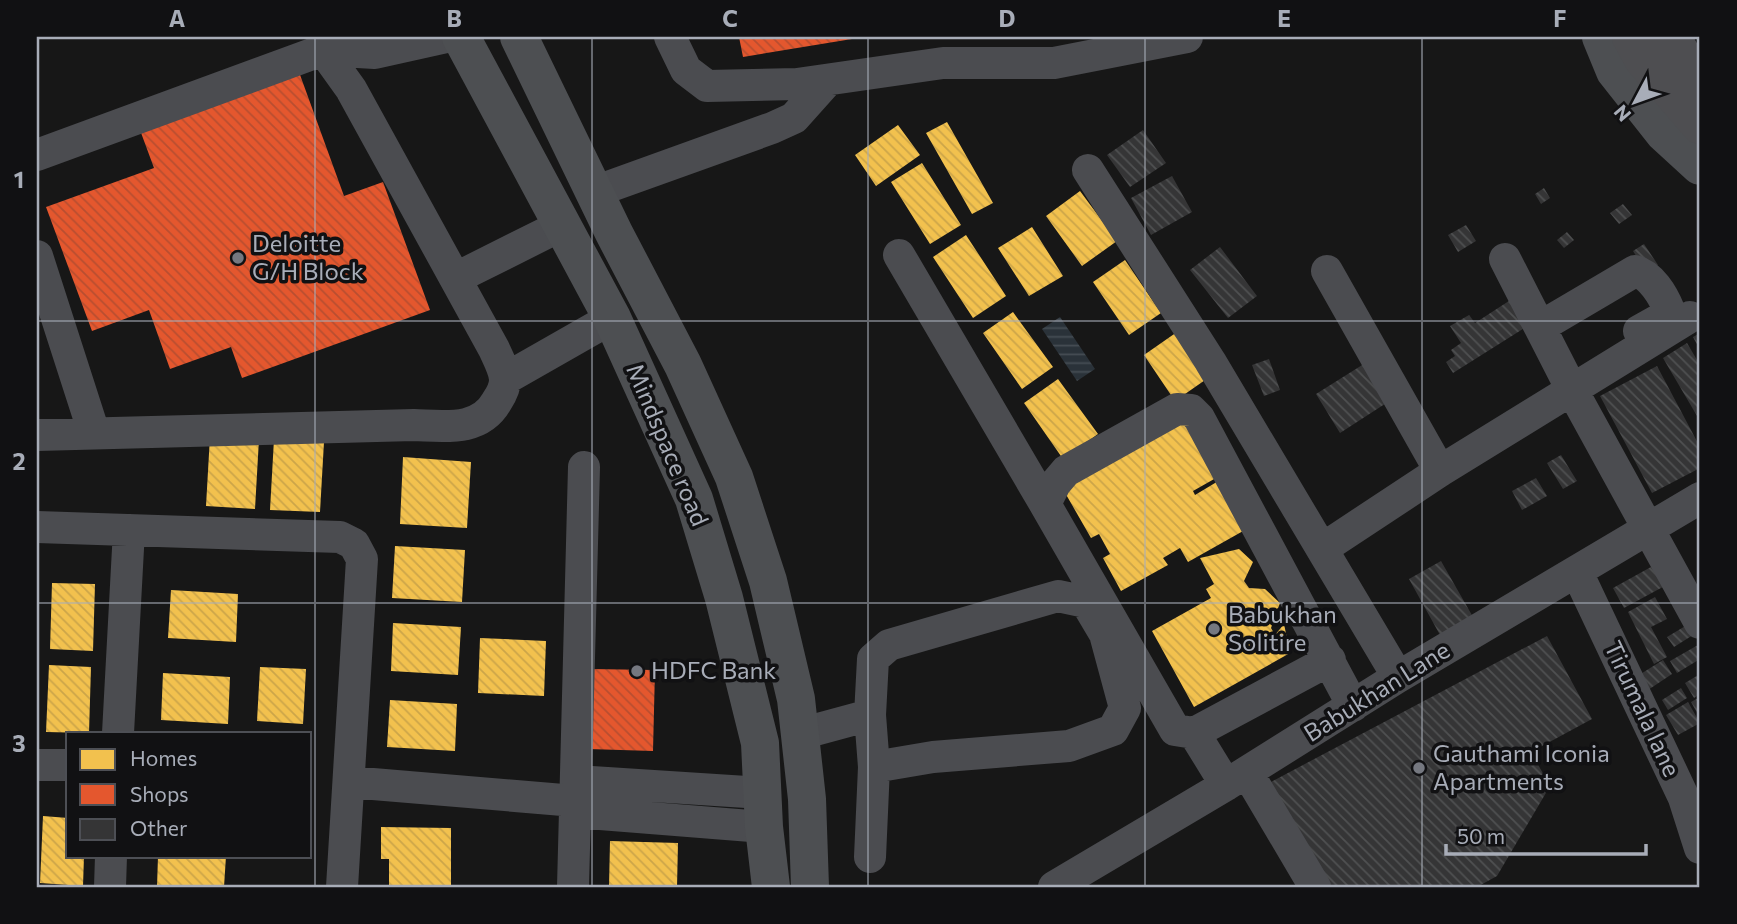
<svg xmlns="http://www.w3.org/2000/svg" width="1737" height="924" font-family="Commissioner,sans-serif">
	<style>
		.water { fill: url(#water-rules) }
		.homes { fill: url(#homes-back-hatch) }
		.shops { fill: url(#shops-back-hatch) }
		.building { fill: url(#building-back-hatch) }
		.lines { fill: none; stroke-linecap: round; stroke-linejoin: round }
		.minor { stroke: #4b4c50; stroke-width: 32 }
		.major { stroke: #4d4f52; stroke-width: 38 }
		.highway { stroke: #4e4e51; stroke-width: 38 }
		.grid { fill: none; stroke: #a8adb8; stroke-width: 2; stroke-opacity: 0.55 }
		.poi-dot { fill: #757880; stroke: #111113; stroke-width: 2.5 }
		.labels { text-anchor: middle; stroke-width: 7; stroke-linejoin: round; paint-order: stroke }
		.poi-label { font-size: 24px; fill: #a8adb8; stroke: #111113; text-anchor: start }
		.street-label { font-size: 24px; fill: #a8adb8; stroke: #111113 }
		.neatline { fill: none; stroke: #a8adb8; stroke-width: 2.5 }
		.grid-label { font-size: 23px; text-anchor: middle; font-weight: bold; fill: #a8adb8 }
	</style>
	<defs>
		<pattern id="water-rules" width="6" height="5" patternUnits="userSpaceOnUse" patternTransform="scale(1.75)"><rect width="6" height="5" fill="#2a3239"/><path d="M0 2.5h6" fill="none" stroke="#464d54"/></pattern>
		<pattern id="homes-back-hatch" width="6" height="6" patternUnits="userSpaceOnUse" patternTransform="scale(1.75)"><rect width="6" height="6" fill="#f2c14e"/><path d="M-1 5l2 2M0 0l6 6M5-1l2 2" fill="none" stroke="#cca549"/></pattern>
		<pattern id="shops-back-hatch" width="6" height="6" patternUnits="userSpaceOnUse" patternTransform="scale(1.75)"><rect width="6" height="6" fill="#e4572e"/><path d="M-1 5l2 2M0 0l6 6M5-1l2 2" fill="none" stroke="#b84e30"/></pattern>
		<pattern id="building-back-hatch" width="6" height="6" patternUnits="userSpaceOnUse" patternTransform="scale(1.75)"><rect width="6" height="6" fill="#353536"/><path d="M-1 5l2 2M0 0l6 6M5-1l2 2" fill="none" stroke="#4f5051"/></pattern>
	</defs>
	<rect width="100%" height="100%" fill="#171717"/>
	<path class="water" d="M1060 317 1095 369 1077 381 1042 329Z"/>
	<path class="homes" d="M947 122 993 203 972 214 926 133Z
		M898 125 920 155 876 186 855 155Z
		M922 163 961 225 930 244 891 182Z
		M1080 191 1117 241 1082 266 1046 216Z
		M1032 227 1063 276 1029 296 998 248Z
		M966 235 1006 296 973 318 933 257Z
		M1125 260 1161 313 1129 335 1093 282Z
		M1013 312 1053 367 1022 389 983 333Z
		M1177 332 1208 378 1175 401 1144 355Z
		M1058 379 1098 434 1063 459 1024 403Z
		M1187 411 1223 474 1193 491 1195 495 1225 477 1252 526 1188 562 1180 548 1163 558 1168 565 1121 591 1103 558 1110 554 1099 534 1091 538 1060 484Z
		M210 436 259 439 255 509 206 506Z
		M274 439 324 442 320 512 270 510Z
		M403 457 471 462 467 528 400 524Z
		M395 546 465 550 462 602 392 598Z
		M1239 549 1253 562 1244 581 1249 588 1265 589 1280 603 1271 628 1275 635 1284 624 1290 653 1194 707 1152 631 1211 598 1206 589 1214 584 1200 558Z
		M52 583 95 584 93 651 50 649Z
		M171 590 238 594 236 642 168 638Z
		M393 623 461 627 458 675 391 671Z
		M480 638 546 641 544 696 478 693Z
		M49 665 91 667 89 733 46 732Z
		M260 667 306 669 303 724 257 721Z
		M163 673 230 677 228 724 161 720Z
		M390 700 457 704 455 751 387 747Z
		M43 816 68 818V856H84L83 886 40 883Z
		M381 827 451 828V887H389V859H381Z
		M610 841 678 843 677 887H609Z
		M158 856H226L224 887H157Z"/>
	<path class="shops" d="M739 37H858V38L743 57Z
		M299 72 344 196 383 182 430 310 242 378 231 347 170 369 149 310 92 331 46 207 154 168 140 130Z
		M590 669 655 670 653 751 588 749Z"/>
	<path class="building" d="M1143 130 1166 163 1130 187 1107 155Z
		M1172 176 1192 212 1151 235 1131 198Z
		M1544 188 1550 198 1541 204 1535 194Z
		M1623 204 1632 215 1619 224 1610 213Z
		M1466 225 1476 241 1458 252 1448 235Z
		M1567 232 1574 240 1564 248 1557 240Z
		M1644 244 1658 265 1647 273 1633 251Z
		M1220 247 1257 296 1228 318 1190 270Z
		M1512 299 1529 325 1453 373 1446 362 1455 356 1451 350 1461 343 1450 326 1469 315 1475 323Z
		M1700 333V350L1693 337Z
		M1687 343 1700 365V421L1663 358Z
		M1269 359 1280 390 1264 396 1252 365Z
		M1367 362 1391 400 1340 433 1316 394Z
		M1657 366 1700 447V468L1652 493 1600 396Z
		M1561 455 1577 481 1563 489 1547 463Z
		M1536 478 1547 496 1522 510 1512 491Z
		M1441 561 1473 617 1440 635 1409 579Z
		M1660 562 1672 582 1624 608 1613 588Z
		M1655 597 1667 619 1651 627 1667 657 1654 664 1628 612Z
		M1687 625 1693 635 1674 647 1667 637Z
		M1547 636 1592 719 1531 752 1550 786 1497 876 1477 887H1329L1267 784Z
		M1698 645 1700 649V659L1677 673 1670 661Z
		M1663 660 1672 674 1648 690 1639 675Z
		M1700 674V694L1694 698 1685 683Z
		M1681 688 1687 698 1668 710 1662 700Z
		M1700 697V718L1691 702Z
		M1688 702 1700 723 1678 735 1666 715Z"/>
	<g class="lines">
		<path class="minor" d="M670 37 686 70 707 86 797 84 943 63H1054L1187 37
			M37 155 323 50 375 53 447 37
			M1088 170 1210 361 1398 677
			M594 192 772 128 794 118 828 80
			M899 255 1045 504
			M37 256 94 433
			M1505 259 1572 390 1700 623
			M1327 271 1440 471
			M456 278 562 225
			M1540 327 1635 271C1651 275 1663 295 1669 310L1664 317 1639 331
			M505 379 612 318
			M37 435 414 425C445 426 480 432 497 401 501 395 505 387 505 380 505 371 498 358 494 349L351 89 323 50
			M37 527 340 537 354 544 362 559 342 887
			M1322 549 1440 471 1690 317
			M1577 572 1684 798 1700 848
			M1330 660 1194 733 1175 730 1045 504 1055 484 1066 471 1177 409 1191 410 1199 418 1353 706
			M118 733 129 530
			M1194 733 1226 785
			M800 734 870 715 873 659 889 645 1058 596 1086 602 1105 634 1125 708 1113 730 1069 746 933 757 874 767 870 715
			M37 765H68
			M1247 772 1315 887
			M576 781 762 793
			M349 782 575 801
			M575 812 764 827
			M870 857 874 767
			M110 887 111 856
			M573 887 584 467
			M1054 887 1226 785 1398 677 1700 498"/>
		<path class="major" d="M461 37 612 318 694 499 724 598 760 743 764 827 771 887
			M519 37 614 233 683 365 734 477 768 581 796 699 807 799 810 887
			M1601 37 1615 71 1664 133 1700 166"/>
		<path class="highway" d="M1631 37 1643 59 1700 125
			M1672 37 1700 89"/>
	</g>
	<path class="grid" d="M315 37V887M592 37V887M868 37V887M1145 37V887M1422 37V887M37 321H1700M37 603H1700"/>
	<g class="poi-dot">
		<circle cx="238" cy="258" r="7"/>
		<circle cx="1214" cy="629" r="7"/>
		<circle cx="637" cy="671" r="7"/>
		<circle cx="1419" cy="768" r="7"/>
	</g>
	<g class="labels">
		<g class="poi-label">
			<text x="252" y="252">Deloitte<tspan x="252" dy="28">G/H Block</tspan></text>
			<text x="1228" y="623">Babukhan<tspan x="1228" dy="28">Solitire</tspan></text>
			<text x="651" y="679">HDFC Bank</text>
			<text x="1433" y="762">Gauthami Iconia<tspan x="1433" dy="28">Apartments</tspan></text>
		</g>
		<g class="street-label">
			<text transform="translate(667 445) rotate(67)" y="8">Mindspace road</text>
			<text transform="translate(1377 692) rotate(-32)" y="8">Babukhan Lane</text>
			<text transform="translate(1642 709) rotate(65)" y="8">Tirumala lane</text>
		</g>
	</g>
	<rect width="1737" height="924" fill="none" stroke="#111113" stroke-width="77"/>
	<rect x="66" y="732" width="245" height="126" fill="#111113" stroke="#4d4f55" stroke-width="2"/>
	<rect x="80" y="749" width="35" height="21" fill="#f2c14e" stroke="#4d4f55" stroke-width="2"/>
	<text x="130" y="766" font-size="21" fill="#a8adb8">Homes</text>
	<rect x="80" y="784" width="35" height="21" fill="#e4572e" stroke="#4d4f55" stroke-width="2"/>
	<text x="130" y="802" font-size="21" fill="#a8adb8">Shops</text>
	<rect x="80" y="819" width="35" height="21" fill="#353536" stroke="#4d4f55" stroke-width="2"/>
	<text x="130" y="836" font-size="21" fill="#a8adb8">Other</text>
	<g transform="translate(1635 102) rotate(229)" stroke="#111113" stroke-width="5" paint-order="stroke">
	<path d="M0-5L12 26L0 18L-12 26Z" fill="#a8adb8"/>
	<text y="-10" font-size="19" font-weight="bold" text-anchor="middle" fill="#a8adb8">N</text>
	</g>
	<path d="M1446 844v10h200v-10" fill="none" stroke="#a8adb8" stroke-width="3.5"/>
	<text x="1457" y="844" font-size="21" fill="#a8adb8" stroke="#111113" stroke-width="5" paint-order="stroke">50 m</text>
	<rect x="38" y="38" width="1660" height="848" class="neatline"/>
	<g class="grid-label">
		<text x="177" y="27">A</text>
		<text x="454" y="27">B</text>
		<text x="730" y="27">C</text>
		<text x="1007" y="27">D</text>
		<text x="1284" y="27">E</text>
		<text x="1560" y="27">F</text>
		<text x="19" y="188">1</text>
		<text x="19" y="470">2</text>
		<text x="19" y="752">3</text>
	</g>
</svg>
